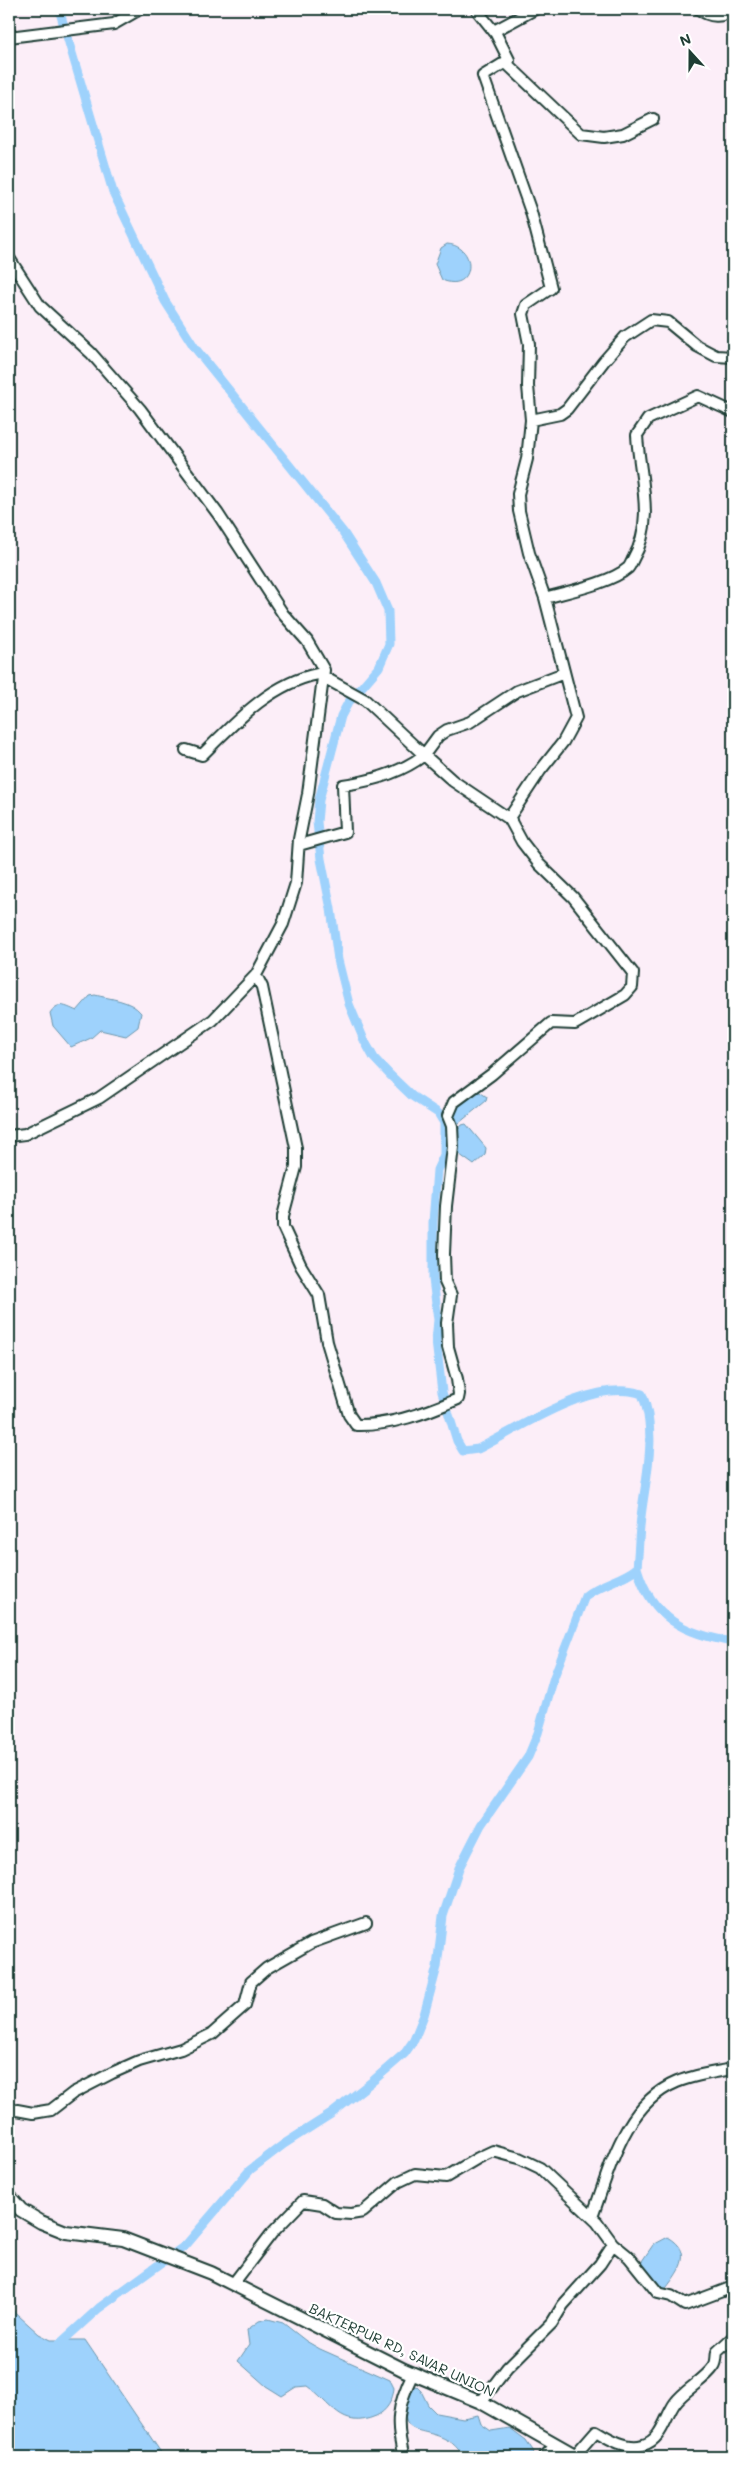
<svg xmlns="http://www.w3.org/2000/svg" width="742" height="2466" font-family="Mali,sans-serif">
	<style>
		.water { fill: #9ed2fc; stroke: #6b96ac }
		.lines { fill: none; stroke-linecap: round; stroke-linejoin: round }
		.canal { stroke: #9ed2fc; stroke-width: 9 }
		.minor-casing { stroke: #1f3d34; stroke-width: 14 }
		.tertiary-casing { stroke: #1f3d34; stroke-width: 16 }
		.minor { stroke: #fff; stroke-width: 10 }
		.tertiary { stroke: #fff; stroke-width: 12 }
		.labels { text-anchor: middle; stroke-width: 4.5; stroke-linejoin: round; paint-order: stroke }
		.street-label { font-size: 14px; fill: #1f3d34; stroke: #fff }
	</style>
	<rect width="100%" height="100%" fill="#fceef8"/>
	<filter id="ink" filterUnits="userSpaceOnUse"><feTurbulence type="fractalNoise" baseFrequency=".02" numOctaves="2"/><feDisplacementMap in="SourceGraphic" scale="10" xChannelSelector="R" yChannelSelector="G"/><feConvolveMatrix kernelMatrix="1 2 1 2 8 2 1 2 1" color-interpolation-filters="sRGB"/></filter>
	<g filter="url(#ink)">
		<path class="water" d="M447 244C479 246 475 294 442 280L435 264 441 248Z
			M95 995C110 999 131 1000 141 1013L138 1027 126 1036 100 1030 91 1038 71 1047 53 1026 50 1013C58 1001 65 1006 77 1011L90 996Z
			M478 1091 487 1097 486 1101 459 1123 455 1124 452 1110Z
			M466 1124 486 1148 485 1155 474 1165 456 1152 455 1134 462 1125Z
			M668 2237C696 2253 677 2273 664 2291L645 2269 642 2261 653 2245Z
			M9 2307 39 2334 51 2340H85L164 2457H9Z
			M268 2319 283 2323 306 2341 320 2349 390 2380 394 2388C393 2400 387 2411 376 2416 341 2431 331 2403 307 2386L296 2387 282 2396 266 2386 238 2361 249 2345 247 2330 259 2321Z
			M416 2386 421 2391 428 2405 436 2413 463 2418 478 2415 481 2424 491 2431 510 2428 526 2440 534 2452 530 2457H465C461 2453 457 2447 452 2443 423 2423 392 2443 411 2388Z"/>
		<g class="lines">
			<path class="canal" d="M637 1568C652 1619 685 1634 733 1642
				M56 2347 99 2308 186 2245 250 2170 284 2144 331 2114 374 2080 405 2053 414 2040 424 2015 437 1967 443 1916 459 1868 481 1825 528 1757 538 1733 554 1677 585 1596C601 1583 621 1581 637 1568 639 1548 639 1529 642 1509 647 1473 657 1430 642 1394 593 1377 520 1428 478 1449L463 1451 457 1441 442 1392 436 1341 438 1320 433 1279V1222L437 1170 444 1155V1123L438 1113 412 1096 390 1075 374 1058 364 1040 349 1004 338 960 331 909 321 859 317 822 319 800 341 716 348 703 379 667 389 644 388 611 376 583 343 532 195 348 165 301 113 192 59 9"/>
			<g class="minor-casing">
				<path id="minor" d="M476 9 496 34 509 60 483 76 531 212 551 288 526 305 523 314 529 344 528 386 531 420 527 459 518 494 519 511 529 553 545 598C566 592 611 583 628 568 630 566 632 561 633 559 656 520 639 476 637 435L648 419 698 396 733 412
					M699 9C709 17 723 19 732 9
					M494 31 535 9
					M9 37 114 24 140 9
					M505 62 581 134 604 137 623 134 653 119
					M9 258 40 306 91 353 140 409 218 514 283 614 307 641 324 670 308 794 299 839 296 883 283 924 256 975 213 1020 99 1098 25 1134 9 1136
					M531 420 560 414 567 409 604 361 625 337 651 320 668 322 697 346 716 356 733 357
					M186 750 202 755C235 722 271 683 318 674L365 700 424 755 438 736 447 730 470 722 517 691 564 673
					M299 845 345 832 343 785C372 781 401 773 424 755L453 781 511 820
					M256 975 262 987 296 1148V1167L283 1216V1227L301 1266 319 1295 327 1342 349 1415 356 1425C390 1426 426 1413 458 1399L459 1394 457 1379 448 1347 447 1323 451 1295 445 1282 444 1254 446 1206 453 1147 452 1126 448 1116 454 1102 492 1074 551 1023 575 1024 625 995 632 987 633 973 573 897 539 864 522 842 509 818 540 771 563 742 576 718 545 598
					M9 2111 17 2110 33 2113 51 2110 73 2093 112 2073 139 2061 181 2049 212 2034 245 2005 251 1982 267 1968 311 1943 366 1923
					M592 2217C610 2169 624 2104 677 2082 694 2075 715 2072 733 2069
					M233 2284 272 2233 303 2201 322 2204 336 2213 351 2214 363 2212 398 2182 415 2174 446 2177 478 2158 493 2151 519 2158 540 2168 597 2222 613 2244 629 2257 658 2293 671 2296 685 2305 733 2287
					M481 2402 507 2368 552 2323 563 2305 600 2264 613 2244
					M575 2455 596 2431C609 2439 628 2450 643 2445 662 2440 665 2417 675 2403 685 2389 704 2381 714 2366 717 2362 716 2356 717 2352L733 2337
					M404 2457C395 2424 397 2406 413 2373
					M544 2457 556 2445"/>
			</g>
			<g class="tertiary-casing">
				<path id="tertiary" d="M9 2196 21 2210 41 2222 66 2232 123 2239 211 2273 404 2370 481 2402 578 2457"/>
			</g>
			<use href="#minor" class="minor"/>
			<use href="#tertiary" class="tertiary"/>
		</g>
	</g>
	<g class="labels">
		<g class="street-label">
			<text transform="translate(402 2350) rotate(25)" y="5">BAKTERPUR RD, SAVAR UNION</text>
		</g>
	</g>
	<rect width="742" height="2466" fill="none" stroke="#fff" stroke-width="30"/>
	<rect x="15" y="15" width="712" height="2436" fill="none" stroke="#1f3d34" stroke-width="2" filter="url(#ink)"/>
	<g transform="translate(690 52) rotate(339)" stroke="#ffffff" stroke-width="4" paint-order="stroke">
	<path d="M0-4L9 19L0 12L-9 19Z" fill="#1f3d34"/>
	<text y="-8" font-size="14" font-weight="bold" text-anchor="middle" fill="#1f3d34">N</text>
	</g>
</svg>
